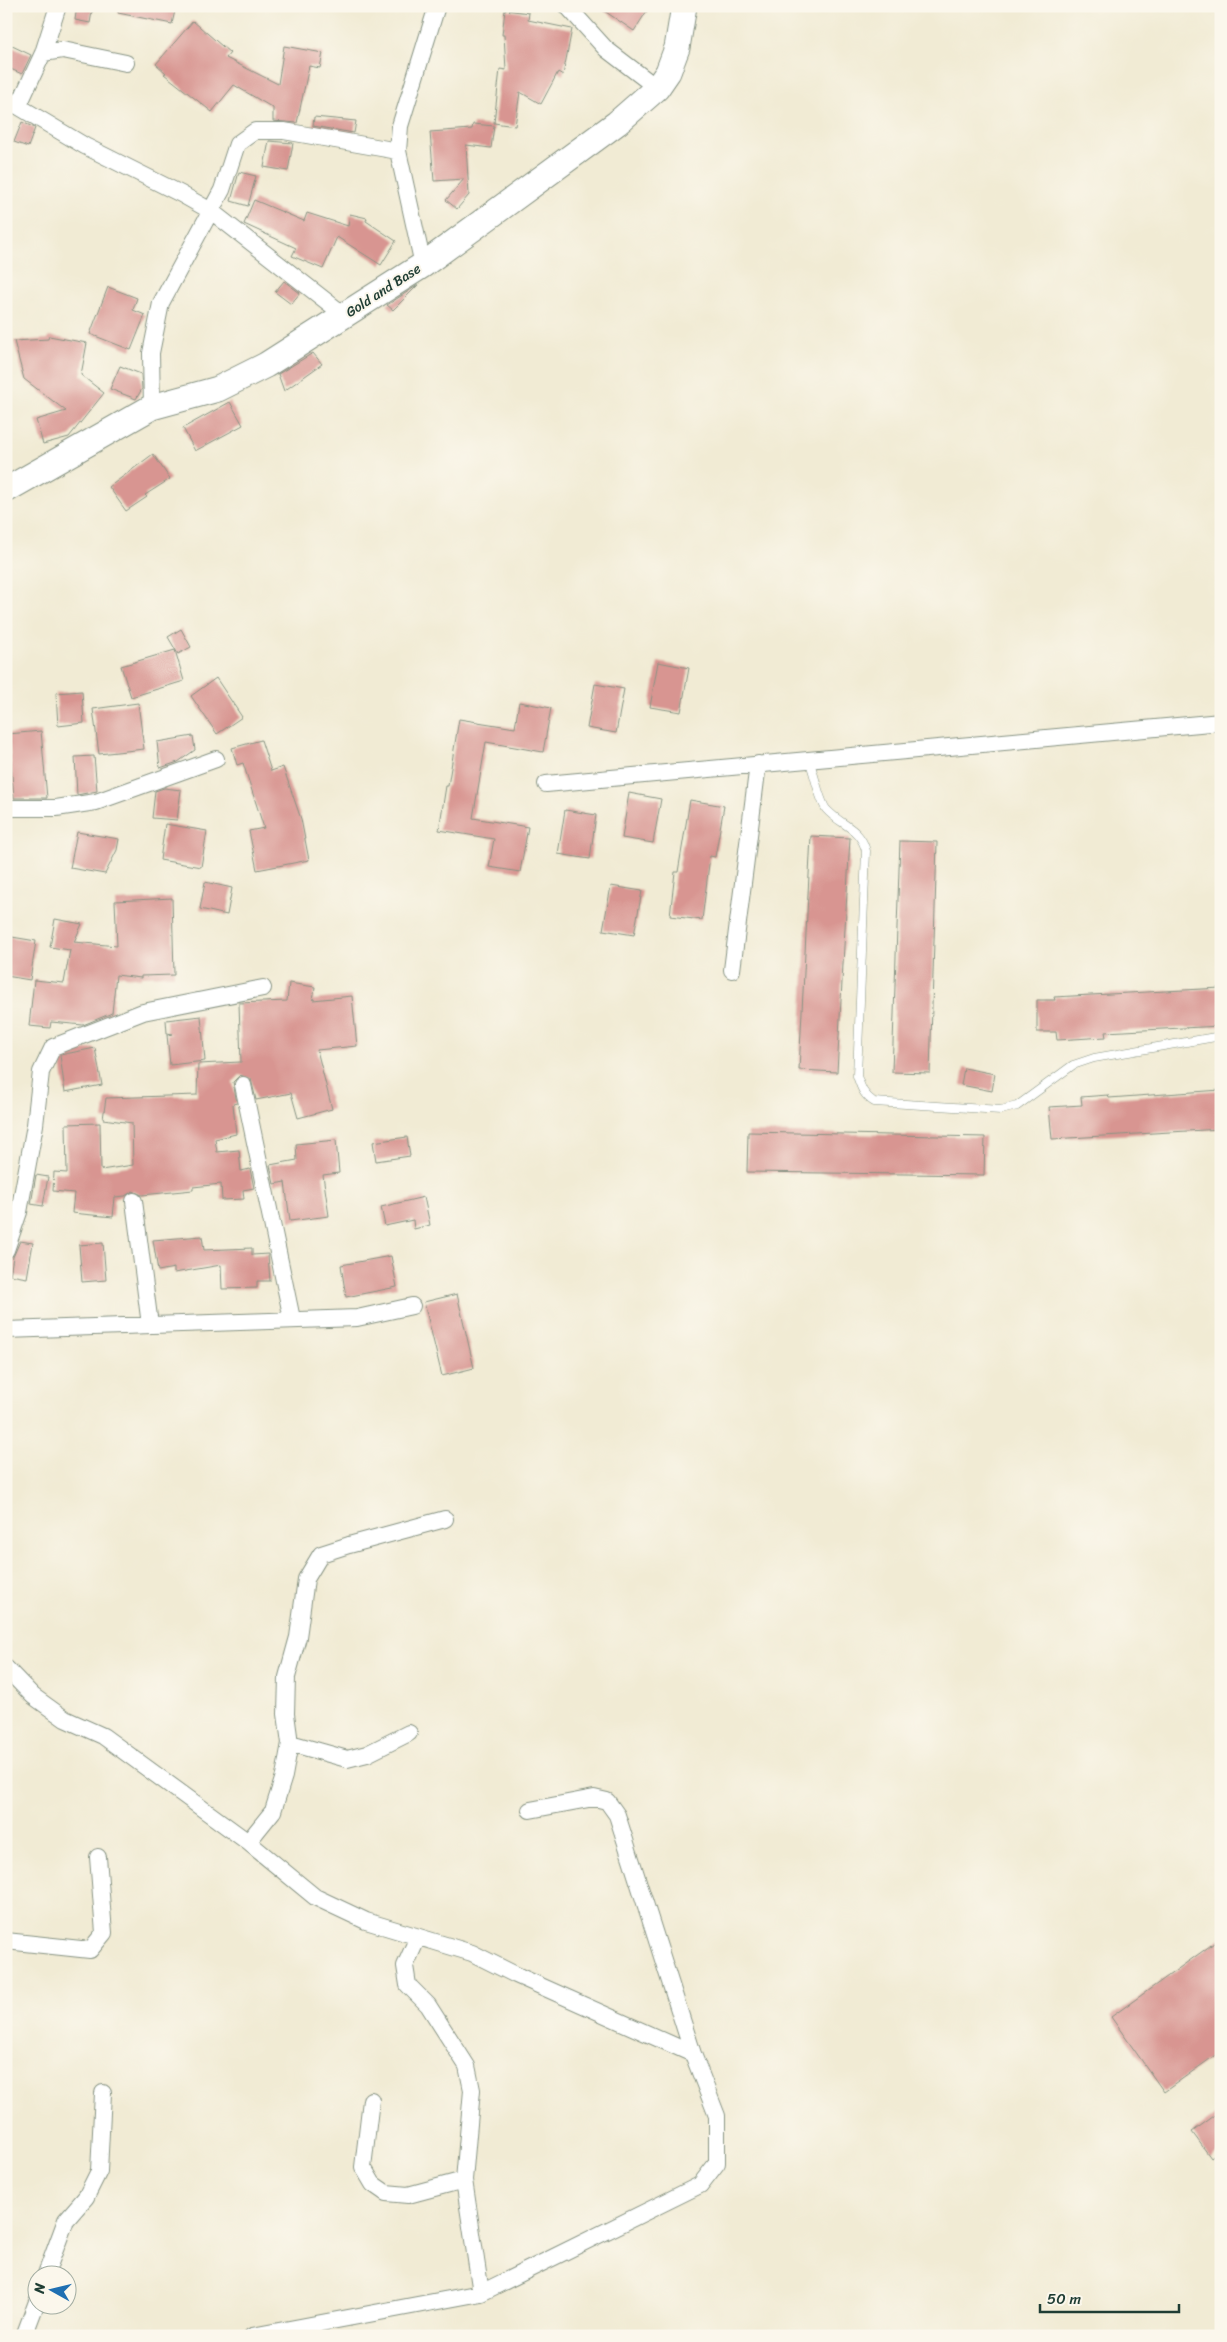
<svg xmlns="http://www.w3.org/2000/svg" width="1227" height="2342" font-family="Sriracha,sans-serif">
	<style>
		.building { fill: #d89591 }
		.lines { fill: none; stroke-linecap: round; stroke-linejoin: round }
		.lane-casing { stroke: #889484; stroke-width: 9 }
		.street-casing { stroke: #889484; stroke-width: 18 }
		.primary-casing { stroke: #889484; stroke-width: 27 }
		.lane { stroke: #fff; stroke-width: 8 }
		.street { stroke: #fff; stroke-width: 16 }
		.primary { stroke: #fff; stroke-width: 25 }
		.labels { text-anchor: middle; stroke-width: 4; stroke-linejoin: round; paint-order: stroke }
		.street-label { font-size: 14px; fill: #1f3d34; stroke: #fbf7ec }
	</style>
	<rect width="100%" height="100%" fill="#fbf7ec"/>
	<filter id="ink" filterUnits="userSpaceOnUse"><feTurbulence type="fractalNoise" baseFrequency=".02" numOctaves="2"/><feDisplacementMap in="SourceGraphic" scale="10" xChannelSelector="R" yChannelSelector="G"/><feConvolveMatrix kernelMatrix="1 2 1 2 8 2 1 2 1" color-interpolation-filters="sRGB"/></filter>
	<filter id="wash" filterUnits="userSpaceOnUse"><feTurbulence type="fractalNoise" baseFrequency=".0096" numOctaves="4" result="noise"/><feDisplacementMap in="SourceGraphic" scale="20" xChannelSelector="R" yChannelSelector="G"/><feGaussianBlur stdDeviation="1.12" result="paint"/><feColorMatrix in="noise" values="0 0 0 0 0 0 0 0 0 0 0 0 0 0 0 0 0 1.4 0 .05"/><feComposite in="paint" operator="in"/></filter>
	<g filter="url(#wash)">
		<rect width="100%" height="100%" fill="#f1ebd4"/>
		<g id="blocks">
			<path class="building" d="M77 6H93L90 23 75 20Z
				M119 6H176L172 24 118 13Z
				M597 6H650L634 31Z
				M505 10 529 13 528 20 572 29 563 75 558 72 541 104 520 92 515 126 494 123 500 69 506 70 504 35H502Z
				M193 21 230 53 226 58 278 84 284 46 323 53 320 68 309 66 297 123 273 121V108L234 85 212 112 164 74 166 73 156 64Z
				M6 43 31 55 22 74 6 67Z
				M314 117 356 121 354 133 313 126Z
				M22 122 35 128 28 147 14 142Z
				M473 124 494 126 491 148 466 145 469 195 457 209 446 200 464 179 434 181 430 132 472 129Z
				M269 141 293 143 288 171 264 167Z
				M239 172 256 176 248 206 231 201Z
				M254 200 304 221 307 213 348 226 350 214 367 218 366 221 396 241 381 265 337 237 323 269 292 256 296 248 244 224Z
				M284 281 300 293 291 304 275 292Z
				M418 285 393 310 387 305Z
				M108 287 137 298 133 310 145 315 131 350 90 334Z
				M49 336 87 343 81 375 104 393 69 437 43 444 36 420 66 411 24 379 14 341 48 339Z
				M313 353 322 364 284 391 278 374Z
				M120 366 141 374 142 389 136 399 110 389Z
				M230 402 243 425 195 451 183 428Z
				M153 454 170 479 145 495 147 497 126 511 109 487Z
				M181 629 191 647 178 654 168 637Z
				M175 650 184 681 131 697 121 666Z
				M658 662 689 668 681 712 650 707Z
				M216 678 242 717 217 734 191 696Z
				M595 684 624 689 616 733 587 728Z
				M82 691 84 723 58 726 56 693Z
				M519 702 551 708 543 752 486 742 473 818 528 827 520 872 489 867 494 839 439 830 446 786H448L459 719 515 728Z
				M138 703 144 749 99 754 93 709Z
				M41 731 47 798H14L8 734Z
				M193 736 195 750 178 762 160 768 157 742Z
				M261 740 271 771 283 767 301 819 309 860 257 870 249 831 264 828 243 763 237 765 232 748Z
				M94 756 97 791 77 795 75 757Z
				M164 788 181 790 177 820 152 818 155 791Z
				M629 793 661 799 653 843 622 838Z
				M690 800 724 806 715 857 710 856 702 920 670 916 675 872H678Z
				M565 810 596 815 590 859 558 854Z
				M165 824 207 831 201 867 160 860Z
				M77 832 119 839 117 850 105 874 70 868Z
				M811 836 850 838 837 1072 799 1070Z
				M900 841 937 842 930 1073 892 1072Z
				M205 882 232 888 227 915 200 909Z
				M611 886 642 891 634 935 603 930Z
				M172 898 174 975 141 976V978L116 975 112 1013 83 1025 51 1022 50 1028 29 1026 34 980 64 983 70 950 50 947 55 919 82 924 74 942 117 946 115 901Z
				M6 936 36 941 30 980 6 976Z
				M289 983 315 987 313 1000 352 996 357 1046 317 1050 332 1109 298 1118 291 1093 256 1100 251 1079 240 1075 233 1082 237 1103 233 1104 236 1134 215 1139 217 1152 239 1150 241 1171 250 1169 254 1188 243 1190 244 1199 222 1200 221 1184 193 1187V1190L142 1195 133 1191 125 1196 115 1197 113 1217 72 1213 74 1193 53 1191 54 1172 67 1173 66 1124 100 1123 101 1170 133 1165 132 1123 103 1119 106 1098 197 1095 198 1064 241 1062 239 1003 287 1001Z
				M1221 988V1026L1105 1032 1106 1037 1057 1040 1056 1032H1037V1000H1055L1054 997Z
				M201 1016 205 1061 170 1065 167 1035 173 1034 167 1033 166 1020Z
				M95 1048 102 1085 65 1092 60 1055Z
				M964 1068 995 1074 992 1091 961 1085Z
				M1221 1090V1129L1052 1139 1049 1107 1082 1105 1081 1097 1108 1095 1109 1098Z
				M748 1132 985 1137 984 1175 747 1172Z
				M407 1137 410 1156 376 1161 373 1142Z
				M336 1140 339 1173 323 1175 329 1216 290 1221 285 1182 274 1184 270 1165 297 1160 296 1144Z
				M36 1175 48 1177 43 1206 31 1204Z
				M424 1197 430 1225 414 1229 413 1220 385 1226 381 1207Z
				M202 1236 204 1250 252 1248V1255L268 1254 270 1281H257V1288L222 1289 221 1265 174 1273V1268L158 1271 153 1240Z
				M20 1241 33 1243 27 1278 10 1275 13 1257Z
				M103 1243 106 1280 82 1282 79 1245Z
				M391 1256 397 1287 346 1297 341 1265Z
				M457 1294 474 1368 442 1376 424 1302Z
				M1221 1938V2051L1164 2092 1111 2017Z
				M1221 2111V2151L1211 2158 1192 2132Z"/>
		</g>
	</g>
	<g filter="url(#ink)">
		<use href="#blocks" fill-opacity="0" stroke="#889484" stroke-width="1"/>
		<g class="lines">
			<g class="lane-casing">
				<path id="lane" d="M809 760C814 772 819 799 826 809 841 826 860 827 866 851L857 1076C861 1087 863 1095 874 1102L1001 1110 1017 1106 1073 1065 1094 1058 1221 1036"/>
			</g>
			<g class="street-casing">
				<path id="street" d="M567 6 606 49 657 88
					M43 53 63 50 126 63
					M6 99 85 146 181 194 211 211 344 315
					M19 105 43 53 58 6
					M423 265 398 151 400 126 437 6
					M152 407 151 353 161 303 222 190 237 144 255 131H284L398 151
					M546 784 1221 722
					M6 808H56L96 802 216 759
					M732 970 758 764
					M243 1085 292 1319
					M134 1201 150 1325
					M6 1250 19 1212 35 1125 41 1072 53 1047 143 1012 263 988
					M6 1330 357 1318 412 1306
					M6 1668 33 1696 65 1719 103 1736 248 1842 315 1897 366 1921 472 1953 516 1975 693 2054 717 2116V2163L700 2185 481 2293 252 2336
					M290 1743 347 1759 367 1754 409 1733
					M530 1810 594 1798 607 1801 617 1815 693 2054
					M248 1842 273 1811 284 1776 290 1743 286 1714 287 1677 298 1637 306 1579 321 1554 349 1545 445 1519
					M418 1937 405 1966 408 1985 428 2005 467 2066 472 2090 464 2180 481 2293
					M6 1941 90 1950 104 1933 98 1857
					M371 2100 363 2167 373 2184 386 2193 408 2195 464 2180
					M46 2274 66 2220 86 2197 99 2171 103 2093
					M24 2336 38 2299"/>
			</g>
			<g class="primary-casing">
				<path id="primary" d="M6 490 152 407 218 389 266 365 423 265 617 123 657 88 668 72 677 48 684 6"/>
			</g>
			<use href="#lane" class="lane"/>
			<use href="#street" class="street"/>
			<use href="#primary" class="primary"/>
		</g>
	</g>
	<g class="labels">
		<g class="street-label">
			<text transform="translate(383 290) rotate(-33)" y="5">Gold and Base</text>
		</g>
	</g>
	<rect width="1227" height="2342" fill="none" stroke="#fbf7ec" stroke-width="25"/>
	<g transform="translate(52 2290) rotate(278)"><circle r="24" fill="#fbf7ec" stroke="#a3ada2"/>
	<path d="M0-4L9 19L0 12L-9 19Z" fill="#1f6fb2"/>
	<text y="-8" font-size="14" font-weight="bold" text-anchor="middle" fill="#1f3d34">N</text>
	</g>
	<path d="M1040 2304v8h139v-8" fill="none" stroke="#1f3d34" stroke-width="2.5"/>
	<text x="1047" y="2304" font-size="15" fill="#1f3d34" stroke="#fbf7ec" stroke-width="4" paint-order="stroke">50 m</text>
</svg>
